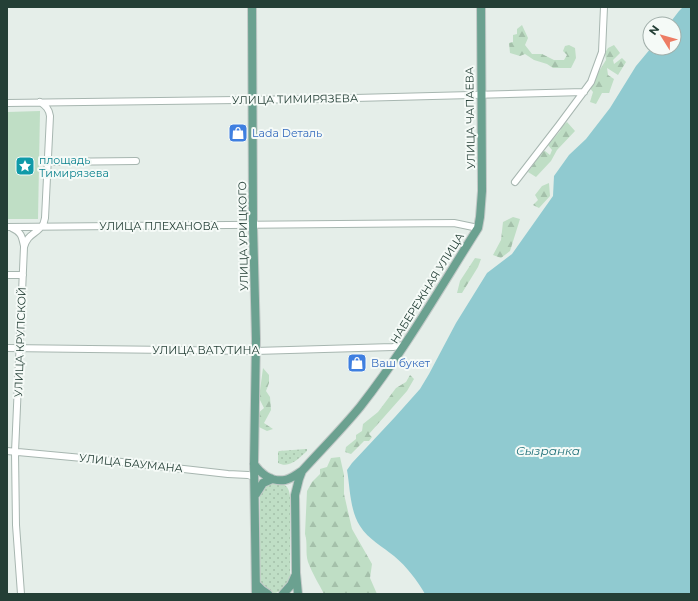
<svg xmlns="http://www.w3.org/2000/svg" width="698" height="601" font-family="Montserrat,sans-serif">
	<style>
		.grass { fill: url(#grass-dots) }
		.forest { fill: url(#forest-firs) }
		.park { fill: #bfdec5 }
		.water { fill: #90cad0 }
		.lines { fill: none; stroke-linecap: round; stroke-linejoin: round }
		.minor-casing { stroke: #a7b6b0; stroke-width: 8 }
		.major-casing { stroke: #c2c9c7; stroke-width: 10 }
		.minor { stroke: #fff; stroke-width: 6 }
		.major { stroke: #6ba190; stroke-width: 8 }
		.labels { text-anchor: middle; stroke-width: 4; stroke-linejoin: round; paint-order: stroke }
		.street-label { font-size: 11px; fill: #243f36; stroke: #f5faf7 }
		.shop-label { font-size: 11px; fill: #366cbe; stroke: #f5faf7; text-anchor: start }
		.culture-label { font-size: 11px; fill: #0d838f; stroke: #f5faf7; text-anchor: start }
		.water-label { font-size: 12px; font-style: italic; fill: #207079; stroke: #f5faf7 }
	</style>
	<defs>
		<pattern id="grass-dots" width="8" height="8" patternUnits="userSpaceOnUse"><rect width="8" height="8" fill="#bfdec5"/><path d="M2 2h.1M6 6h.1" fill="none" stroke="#a4c0aa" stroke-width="1.8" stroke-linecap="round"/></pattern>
		<pattern id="forest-firs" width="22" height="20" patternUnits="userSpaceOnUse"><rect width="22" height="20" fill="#bfdec5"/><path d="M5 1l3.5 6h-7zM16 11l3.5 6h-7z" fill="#a4c0aa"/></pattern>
	</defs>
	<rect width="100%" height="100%" fill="#e5eee9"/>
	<path class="grass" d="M306 449H307V451C299 458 290 469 278 463V452L279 451Z
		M270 483C282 483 289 483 290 497V579C287 587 278 596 269 592 266 590 262 585 260 582V492L266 485Z"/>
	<path class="forest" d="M522 25 528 38 525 45 532 54H542L554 60H564L567 55 563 51 565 46 569 45 575 48 576 58 571 68H553L547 64 534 60 525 54 520 56 510 53 509 43 513 42V35L517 34V29Z
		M614 45 620 53 613 60 614 64 622 58 626 62 618 75 607 68 608 75 614 79 609 93H602L596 104 590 102 593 92 589 87 606 60 605 53 608 48Z
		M567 122 575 131 557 150 551 161 536 177 528 172 538 158 540 152 545 151 550 155 552 150 548 145 560 131 562 126Z
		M549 183 550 196 539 208 533 205 538 200 535 195 542 186Z
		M513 217 520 219 510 251 501 258 493 255 501 240 503 222Z
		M475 258 481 259 478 267 462 293H457L460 281Z
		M263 368 269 375V383L266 391 270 397 271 410 264 423 273 429 267 431 257 426 256 415 264 408 259 398Z
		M410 375 414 379 407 391 369 434 372 437 369 441H364L351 454 345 452 346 447 356 439V435L362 431 363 424 378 412 396 388 406 382Z
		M340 457 344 475V494L352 529 372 564 370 578 377 594H324C319 584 312 573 308 562 305 553 308 543 305 534L307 491 312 482 320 474V469L327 467 331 458Z"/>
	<path class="park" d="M40 111 38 219H7V112Z"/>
	<path class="water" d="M683 7H691V594H425C417 580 407 567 394 556 383 547 368 539 360 526 350 511 350 487 347 470L352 463 395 417 420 389 429 374 456 323 487 273 512 254 553 196 554 176 569 155 586 139 610 108 636 66 651 48H674V24H669L679 11Z"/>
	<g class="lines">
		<g class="minor-casing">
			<path id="minor" d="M7 103 316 99 584 92
				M48 162 136 161
				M515 182 559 125 591 82 602 52 604 7
				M7 227 454 223 478 228
				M12 228C21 232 22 236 24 246
				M7 275H23
				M7 348 255 351 393 347 404 345
				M7 451 104 460 228 474 248 475 255 477
				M21 594 16 525 15 452 24 247C28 234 33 236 41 227 44 225 44 221 45 218L50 116C49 109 46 106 40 102"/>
		</g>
		<g class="major-casing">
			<path id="major" d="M252 7 253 225 256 339 254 464 256 594
				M254 464C261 474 272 482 285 480 291 479 297 474 302 471 321 450 342 429 360 407 404 351 440 288 478 228L480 217 482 191 481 7
				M256 494 263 483 272 479
				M256 584 262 590 268 594
				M283 594 291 585 295 576
				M298 594 296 573 295 495 299 479 302 471"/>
		</g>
		<use href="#minor" class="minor"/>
		<use href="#major" class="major"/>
	</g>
	<defs>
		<g id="shop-square" transform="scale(1)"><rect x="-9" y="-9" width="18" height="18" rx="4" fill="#3f7fe0" stroke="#f5faf7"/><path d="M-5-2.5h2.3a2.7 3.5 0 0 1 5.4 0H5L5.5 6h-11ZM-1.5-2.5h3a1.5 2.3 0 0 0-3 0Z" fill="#fff"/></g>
		<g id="sight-square" transform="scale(1)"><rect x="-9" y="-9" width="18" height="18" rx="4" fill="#0f9aa8" stroke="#f5faf7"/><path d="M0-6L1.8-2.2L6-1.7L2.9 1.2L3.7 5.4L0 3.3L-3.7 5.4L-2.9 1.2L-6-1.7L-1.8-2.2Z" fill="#fff"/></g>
	</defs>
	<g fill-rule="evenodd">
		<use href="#shop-square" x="238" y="133"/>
		<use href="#sight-square" x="25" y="166"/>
		<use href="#shop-square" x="357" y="363"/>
	</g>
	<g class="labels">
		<g class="street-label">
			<text transform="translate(295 99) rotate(-1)" y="4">УЛИЦА ТИМИРЯЗЕВА</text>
			<text transform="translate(470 118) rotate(-91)" y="4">УЛИЦА ЧАПАЕВА</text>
			<text x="159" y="230">УЛИЦА ПЛЕХАНОВА</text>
			<text transform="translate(243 236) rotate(-91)" y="4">УЛИЦА УРИЦКОГО</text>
			<text transform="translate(427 288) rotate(-58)" y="4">НАБЕРЕЖНАЯ УЛИЦА</text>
			<text transform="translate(20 342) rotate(-88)" y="4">УЛИЦА КРУПСКОЙ</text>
			<text x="206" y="354">УЛИЦА ВАТУТИНА</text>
			<text transform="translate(131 463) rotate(6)" y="4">УЛИЦА БАУМАНА</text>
		</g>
		<g class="shop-label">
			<text x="252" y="137">Lada Dеталь</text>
			<text x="371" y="367">Ваш букет</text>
		</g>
		<g class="culture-label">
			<text x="39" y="164">площадь<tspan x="39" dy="13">Тимирязева</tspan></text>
		</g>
		<g class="water-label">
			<text x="548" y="455">Сызранка</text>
		</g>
	</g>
	<rect width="698" height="601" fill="none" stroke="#243f36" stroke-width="16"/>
	<g transform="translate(662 36) rotate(307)"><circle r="19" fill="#f5faf7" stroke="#a1afaa"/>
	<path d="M0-3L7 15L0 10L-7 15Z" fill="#ed7c64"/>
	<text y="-6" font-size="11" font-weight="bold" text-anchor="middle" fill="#243f36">N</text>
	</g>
</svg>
